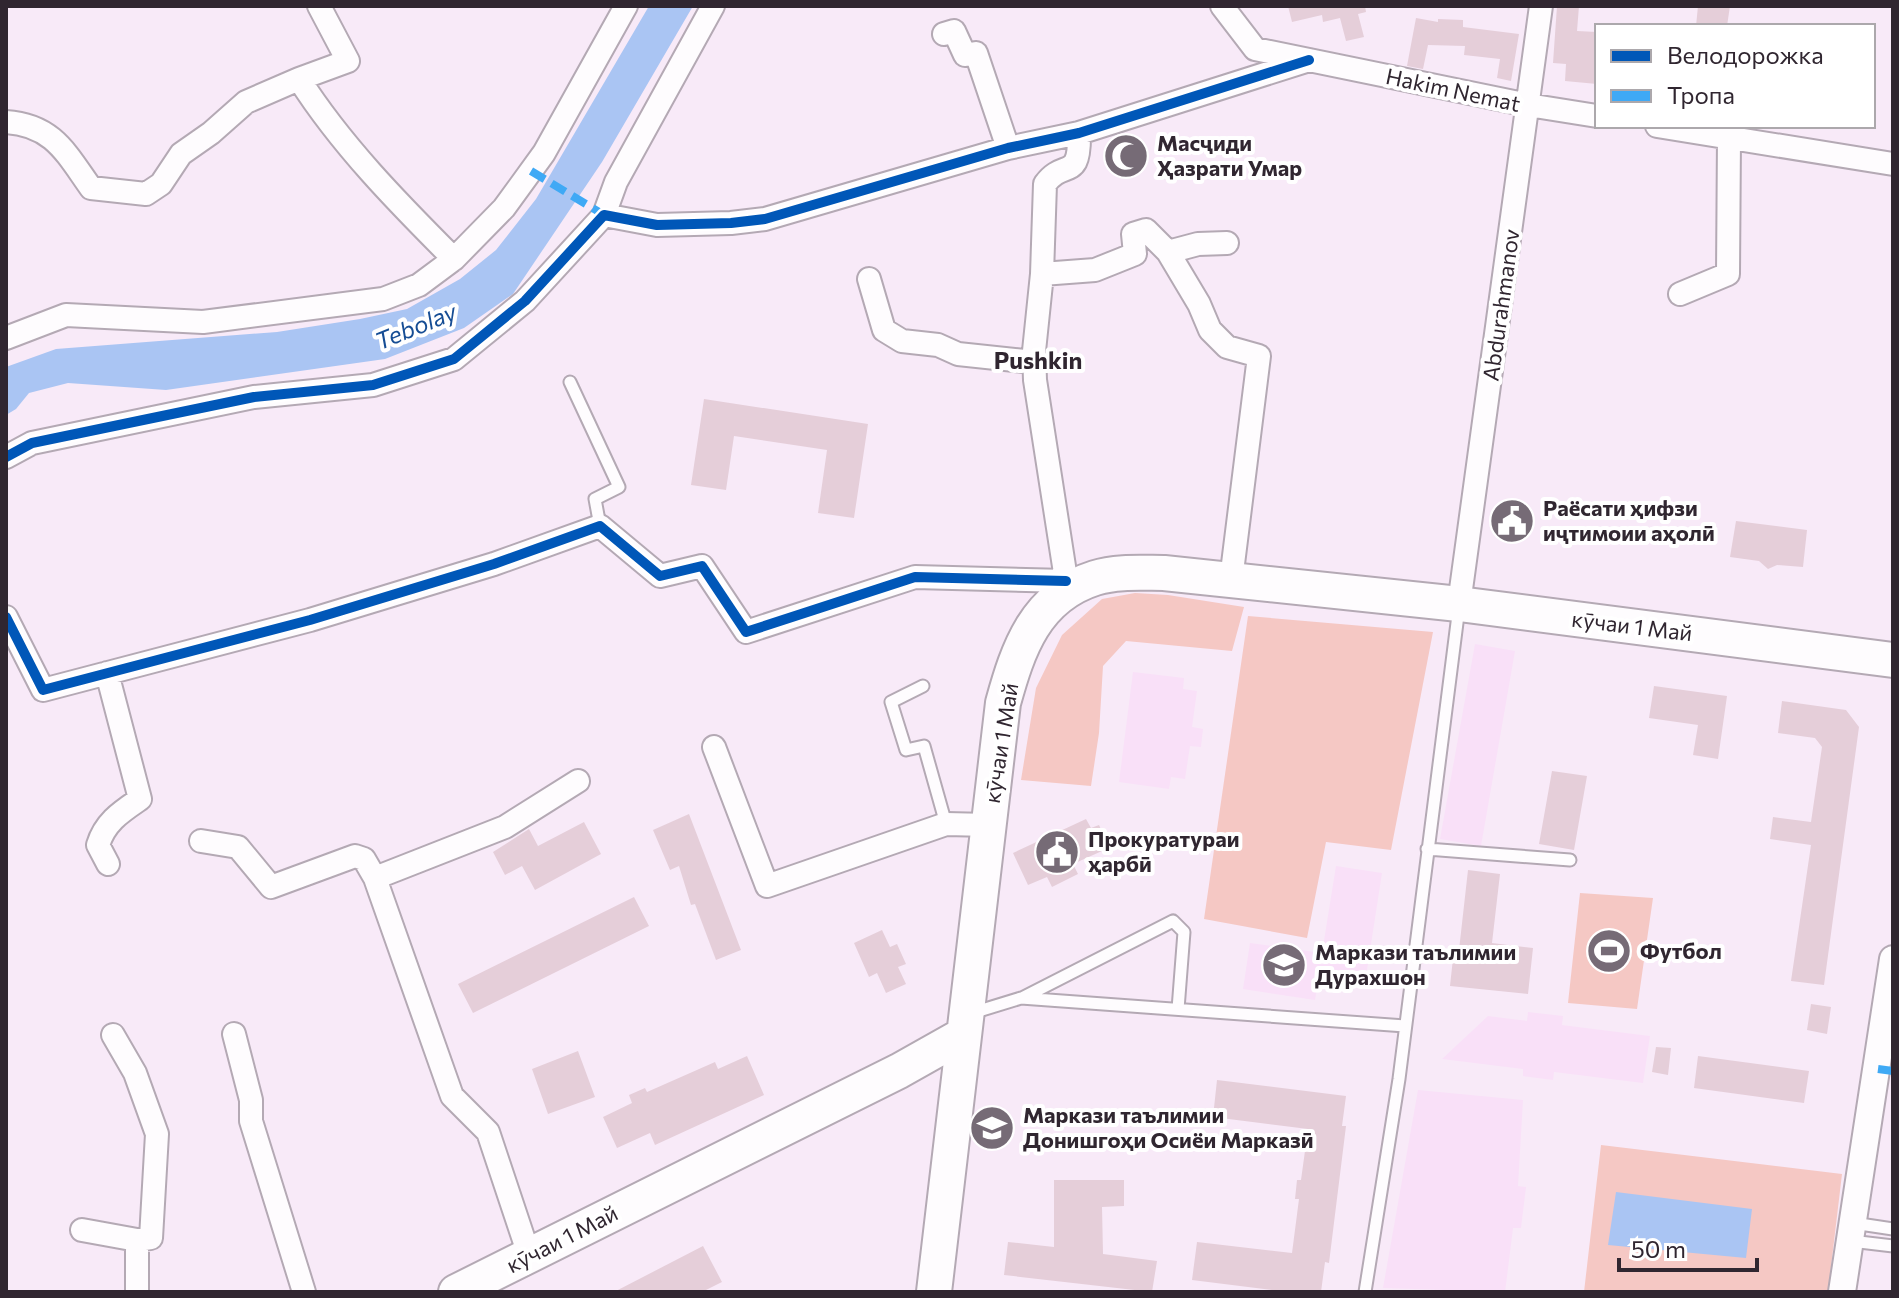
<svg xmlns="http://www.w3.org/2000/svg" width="1899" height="1298" font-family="Commissioner,sans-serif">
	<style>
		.built { fill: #f9e0f8 }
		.green { fill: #f5c8c4 }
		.water { fill: #aac5f3 }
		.building { fill: #e5ced9 }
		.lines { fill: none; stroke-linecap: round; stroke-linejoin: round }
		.service-casing { stroke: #b4a9b4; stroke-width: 15 }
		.minor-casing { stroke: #b4a9b4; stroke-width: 26 }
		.tertiary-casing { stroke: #b4a9b4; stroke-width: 30 }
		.primary-casing { stroke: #b4a9b4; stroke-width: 38 }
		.service { stroke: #fefcfe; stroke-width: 11 }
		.minor { stroke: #fefcfe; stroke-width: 22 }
		.tertiary { stroke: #fefcfe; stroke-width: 26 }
		.primary { stroke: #fefcfe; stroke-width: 34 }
		.quiet { stroke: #3fa9f5; stroke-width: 8; stroke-dasharray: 16 8; stroke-linecap: butt }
		.cycleway-casing { stroke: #fff; stroke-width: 15 }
		.cycleway { stroke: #0057b8; stroke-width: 10 }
		.labels { text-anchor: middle; stroke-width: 8; stroke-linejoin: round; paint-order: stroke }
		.street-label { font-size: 22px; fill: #302630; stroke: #fff }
		.poi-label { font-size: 22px; font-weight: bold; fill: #302630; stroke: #fff; text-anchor: start }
		.water-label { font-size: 24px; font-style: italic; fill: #164d94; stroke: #fff }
		.neighbourhood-label { font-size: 24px; font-weight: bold; fill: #302630; stroke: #fff }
	</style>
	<rect width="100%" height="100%" fill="#f8eaf8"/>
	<path class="built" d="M1475 644 1515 651 1481 846 1440 839Z
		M1133 672 1184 678 1183 689 1197 691 1192 727 1203 729 1201 747 1190 746 1185 779 1171 777 1169 789 1119 782Z
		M1336 866 1382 873 1365 983 1319 976 1315 1000 1243 989 1250 943 1322 953Z
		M1528 1012 1563 1016 1562 1025 1650 1036 1643 1083 1554 1072 1553 1080 1523 1076V1069L1442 1059 1488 1016 1527 1021Z
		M1418 1090 1523 1100 1518 1186 1526 1187 1521 1228H1513L1505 1292 1383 1288Z"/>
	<path class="green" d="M1135 593 1168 595 1244 607 1232 651 1126 641 1103 666 1099 733 1091 786 1021 780 1036 688 1062 635 1102 599Z
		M1248 616 1433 632 1391 850 1326 842 1307 938 1204 919Z
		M1580 893 1653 898 1637 1009 1568 1003Z
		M1601 1145 1842 1174 1828 1292H1584Z"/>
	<path class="water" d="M649 6H693L602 162 513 294 464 328 385 359 166 390 68 383 29 393 16 409 6 415V367L56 349 277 332 360 319 407 309 460 279 496 250 536 199Z
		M1616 1192 1752 1209 1746 1258 1608 1245Z"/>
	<path class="building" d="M1288 6H1365L1366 12 1358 14 1364 37 1346 41 1340 18 1323 22 1322 15 1292 22Z
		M1557 6H1579L1577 31 1597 32V84L1565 81 1566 64 1553 63Z
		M1698 6H1730L1727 26H1696Z
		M1416 18 1438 22V19L1463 20V27L1519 34 1511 81 1497 78 1500 59 1464 55 1465 46 1428 45 1423 69 1407 66Z
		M704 399 868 424 854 518 818 513 827 450 734 436 726 490 691 485Z
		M1736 521 1807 530 1803 567 1777 565 1768 569 1759 561 1730 557Z
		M1654 686 1727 696 1718 759 1693 755 1698 725 1649 718Z
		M1782 701 1846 710 1859 727 1824 985 1791 981 1811 845 1770 839 1773 817 1811 822 1822 747 1815 738 1778 733Z
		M1552 771 1587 776 1574 850 1539 844Z
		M689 814 741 950 716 960 695 904 691 905 679 866 670 870 653 830Z
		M1086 819 1091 828 1099 825 1106 840 1098 844 1102 851 1073 864 1078 874 1052 887 1047 877 1028 885 1013 853Z
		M584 822 601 854 535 890 522 866 505 875 493 852 529 829 538 846Z
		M1468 870 1500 874 1492 943 1533 948 1528 994 1450 986 1454 949 1459 950Z
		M634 897 649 926 473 1013 458 984Z
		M882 930 890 947 897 944 906 964 898 967 906 984 886 993 877 973 869 977 854 943Z
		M1811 1004 1831 1007 1827 1034 1807 1030Z
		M1656 1047 1671 1048 1668 1075 1652 1072Z
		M578 1051 595 1097 548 1114 532 1069Z
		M747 1056 764 1095 655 1145 650 1133 617 1148 603 1117 632 1103 629 1095 645 1088 647 1092 715 1062 718 1069Z
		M1698 1056 1809 1071 1804 1103 1694 1088Z
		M1217 1080 1346 1096 1342 1126H1346L1329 1263 1325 1262 1321 1292H1287L1192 1280 1197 1242 1292 1253 1299 1199H1295L1297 1180H1301L1308 1129 1213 1117Z
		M1054 1180H1124V1206L1102 1207 1103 1254 1157 1261 1152 1292 1004 1275 1008 1242 1054 1247Z
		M703 1246 722 1282 702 1292H614Z"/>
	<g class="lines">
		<g class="service-casing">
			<path id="service" d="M570 382 619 487 595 499 600 526
				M923 686 891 702 906 750 924 746 946 824
				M1427 849 1570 860
				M1022 998 1173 921 1184 932 1178 1009
				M969 1014 1021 998 1405 1026
				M1853 1223 1893 1229
				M1851 1241 1893 1246
				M1365 1292 1399 1079 1459 607"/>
		</g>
		<g class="minor-casing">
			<path id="minor" d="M319 6 348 61 299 79C341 145 398 203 454 259
				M1222 6 1255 49 1528 105 1597 116
				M944 34 954 31 965 55 976 53 1008 148
				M6 122C53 125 66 153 91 188L146 194 161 184 181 154 211 133 246 102 299 79
				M1657 126 1893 164
				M604 215 616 182 713 6
				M1168 252 1198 244 1227 243
				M1042 274 1095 270 1135 254 1133 234 1146 230 1168 252 1199 304 1210 330 1227 347 1259 356 1231 580
				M869 279 884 330 902 341 938 345 958 354 1034 362
				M1680 294 1728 274 1729 138
				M6 338 66 315 203 322 383 299 419 285 454 259 504 208 544 153 626 6
				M6 457 32 443 254 397 373 385 454 359 525 301 604 215 657 225 731 223 765 219 1008 148 1079 133 1309 60
				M1068 592 1035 380 1034 351 1042 274 1045 184C1064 158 1080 183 1079 133
				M1459 604 1541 6
				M6 617 43 690 310 620 494 564 600 526 660 576 702 566 746 632 915 577 1066 581
				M107 673 140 799C121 812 105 822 98 845L108 864
				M714 747 767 886 946 824 989 825
				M201 841 238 847 271 887 355 856 364 859 375 878
				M234 1034 251 1100V1121L304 1292
				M113 1035 135 1073 157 1134 151 1238 137 1240V1292
				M82 1230 137 1240
				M529 1255 488 1132 452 1096 375 878 505 827 578 781"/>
		</g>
		<g class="tertiary-casing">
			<path id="tertiary" d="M1842 1292 1893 959"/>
		</g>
		<g class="primary-casing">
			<path id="primary" d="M456 1292 899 1071 963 1035
				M934 1292 1003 703C1018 649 1035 597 1095 578 1117 571 1142 573 1164 573L1459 604 1893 660"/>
		</g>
		<use href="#service" class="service"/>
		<use href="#minor" class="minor"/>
		<use href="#tertiary" class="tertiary"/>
		<use href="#primary" class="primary"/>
		<path class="quiet" d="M531 171 604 215
			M1878 1069 1893 1071"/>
		<g class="cycleway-casing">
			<path id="cycleway" d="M6 457 32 443 254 397 373 385 454 359 525 301 604 215 657 225 731 223 765 219 1008 148 1079 133 1309 60
				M6 617 43 690 310 620 494 564 600 526 660 576 702 566 746 632 915 577 1066 581"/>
		</g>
		<use href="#cycleway" class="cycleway"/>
	</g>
	<defs>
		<g id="mosque-disc" transform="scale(2.3)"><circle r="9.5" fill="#766b76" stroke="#fff"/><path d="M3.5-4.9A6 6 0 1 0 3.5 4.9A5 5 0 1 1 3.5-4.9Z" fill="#fff"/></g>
		<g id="civic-disc" transform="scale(2.3)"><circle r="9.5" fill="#766b76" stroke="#fff"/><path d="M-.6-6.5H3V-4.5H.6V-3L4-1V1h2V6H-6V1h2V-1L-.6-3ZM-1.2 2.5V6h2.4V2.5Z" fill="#fff"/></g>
		<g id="stadium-disc" transform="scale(2.3)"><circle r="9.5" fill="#766b76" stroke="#fff"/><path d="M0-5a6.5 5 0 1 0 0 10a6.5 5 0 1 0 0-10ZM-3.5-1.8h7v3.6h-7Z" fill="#fff"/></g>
		<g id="university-disc" transform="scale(2.3)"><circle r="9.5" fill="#766b76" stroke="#fff"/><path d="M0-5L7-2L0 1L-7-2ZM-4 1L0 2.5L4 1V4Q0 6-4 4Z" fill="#fff"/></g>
	</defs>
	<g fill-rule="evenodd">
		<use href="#mosque-disc" x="1126" y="156"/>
		<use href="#civic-disc" x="1512" y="521"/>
		<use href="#civic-disc" x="1057" y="852"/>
		<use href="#stadium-disc" x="1609" y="951"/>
		<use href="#university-disc" x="1284" y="965"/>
		<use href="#university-disc" x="992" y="1128"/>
	</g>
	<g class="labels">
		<g class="street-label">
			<text transform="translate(1453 90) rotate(12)" y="8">Hakim Nemat</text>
			<text transform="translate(1501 305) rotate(-82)" y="8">Abdurahmanov</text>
			<text transform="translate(1632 626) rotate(7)" y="8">кӯчаи 1 Май</text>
			<text transform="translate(1001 743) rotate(-81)" y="8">кӯчаи 1 Май</text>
			<text transform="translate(562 1239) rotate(-27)" y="8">кӯчаи 1 Май</text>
		</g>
		<g class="poi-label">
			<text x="1157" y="151">Масҷиди<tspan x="1157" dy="25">Ҳазрати Умар</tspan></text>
			<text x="1543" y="516">Раёсати ҳифзи<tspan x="1543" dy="25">иҷтимоии аҳолӣ</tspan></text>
			<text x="1088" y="847">Прокуратураи<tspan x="1088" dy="25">ҳарбӣ</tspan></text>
			<text x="1640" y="959">Футбол</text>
			<text x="1315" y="960">Маркази таълимии<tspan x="1315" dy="25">Дурахшон</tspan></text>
			<text x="1023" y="1123">Маркази таълимии<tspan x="1023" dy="25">Донишгоҳи Осиёи Марказӣ</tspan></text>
		</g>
		<g class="water-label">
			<text transform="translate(416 327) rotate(-22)" y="8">Tebolay</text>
		</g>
		<g class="neighbourhood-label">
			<text x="1038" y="369">Pushkin</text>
		</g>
	</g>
	<rect width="1899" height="1298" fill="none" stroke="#302630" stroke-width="16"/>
	<rect x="1595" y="24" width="280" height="104" fill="#ffffff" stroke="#aca8ac" stroke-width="2"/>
	<rect x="1611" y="50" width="40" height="12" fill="#0057b8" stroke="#aca8ac" stroke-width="2"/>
	<text x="1667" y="64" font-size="24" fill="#302630">Велодорожка</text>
	<rect x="1611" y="90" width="40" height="12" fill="#3fa9f5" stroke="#aca8ac" stroke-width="2"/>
	<text x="1667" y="104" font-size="24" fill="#302630">Тропа</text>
	<path d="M1619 1258v12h138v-12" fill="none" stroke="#302630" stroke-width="4"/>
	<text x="1631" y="1258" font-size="24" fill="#302630" stroke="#ffffff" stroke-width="6" paint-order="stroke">50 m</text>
</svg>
